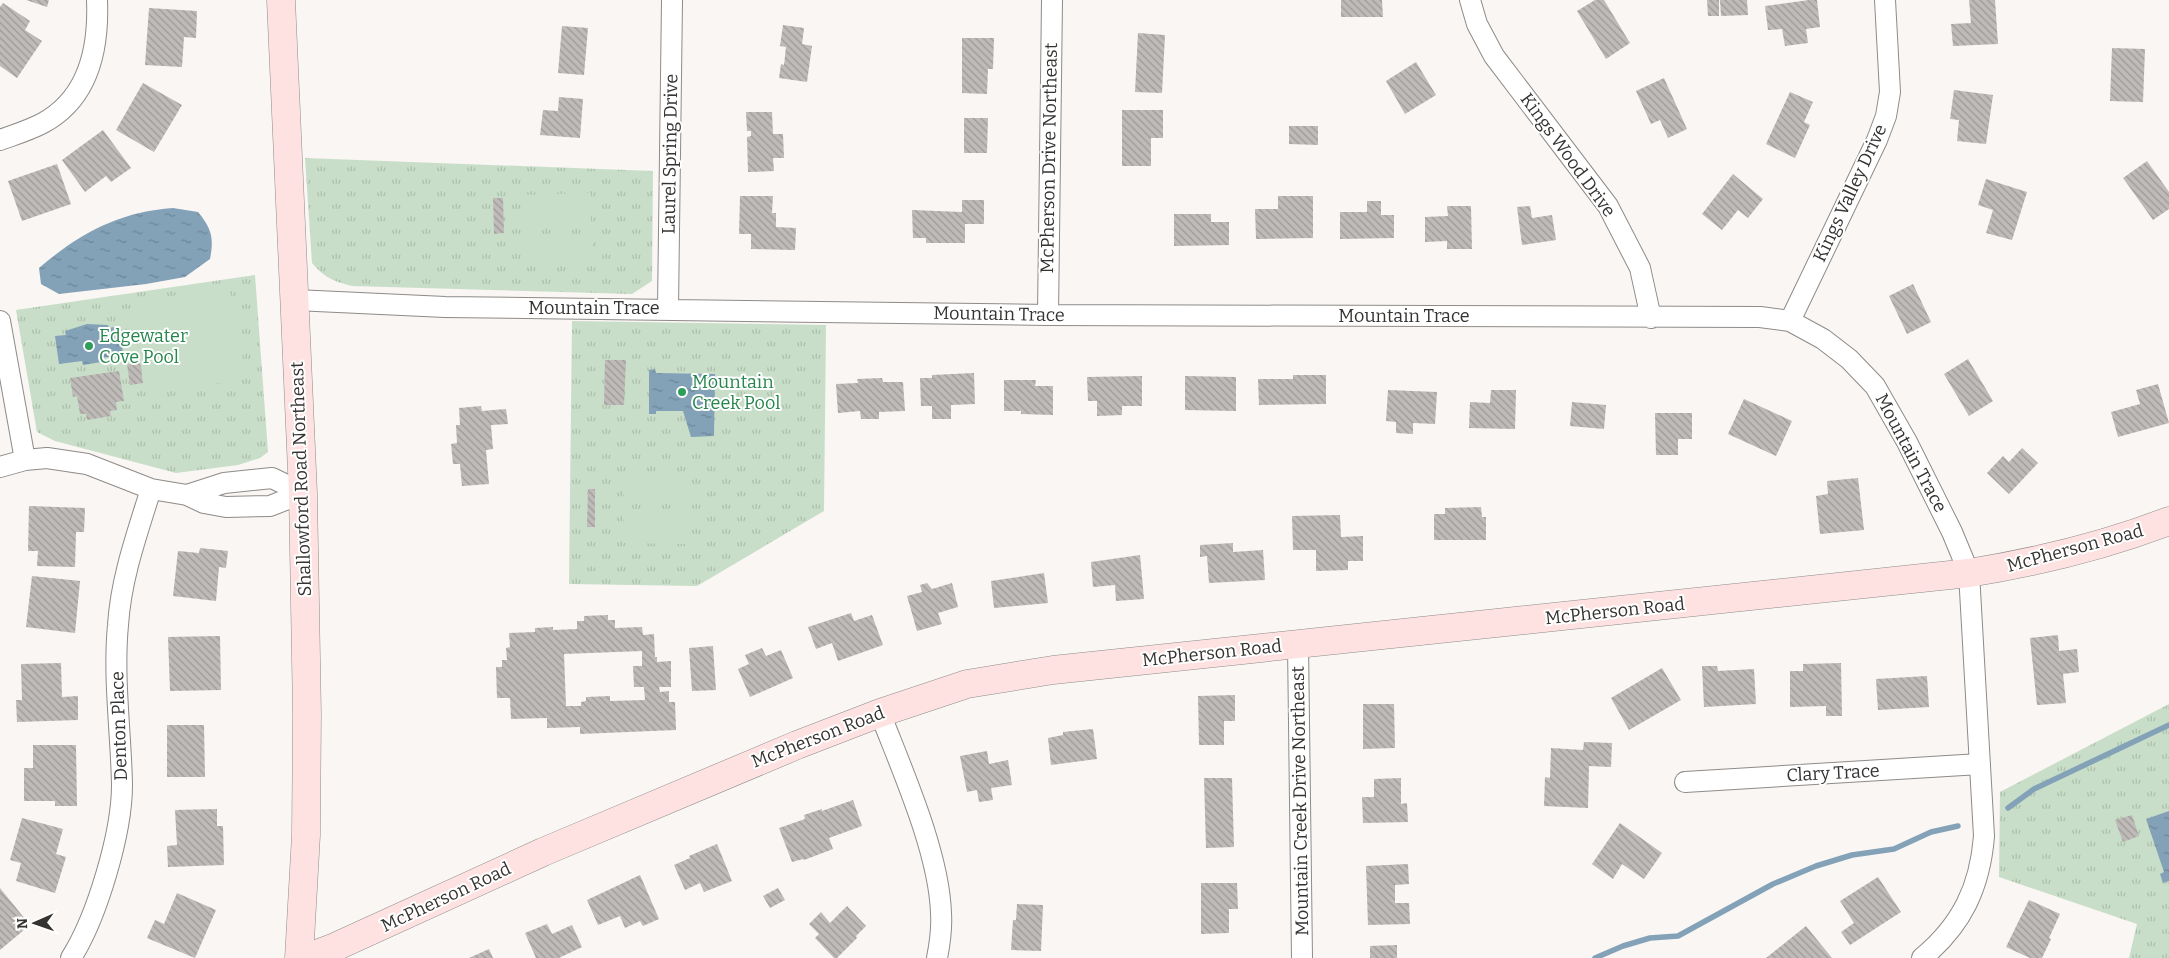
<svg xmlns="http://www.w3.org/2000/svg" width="2169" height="958" font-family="Bitter,serif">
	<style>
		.park { fill: url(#park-tufts) }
		.pitch { fill: #c8dec8 }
		.water { fill: url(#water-ripples) }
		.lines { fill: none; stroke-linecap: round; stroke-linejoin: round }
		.stream { stroke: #83a2b8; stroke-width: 5.5 }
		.building { fill: url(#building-back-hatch); fill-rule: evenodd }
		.street-casing { stroke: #8e8b88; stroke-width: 22 }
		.secondary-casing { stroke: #8e8b88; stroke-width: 29 }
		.street { stroke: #fff; stroke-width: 20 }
		.secondary { stroke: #fde2e1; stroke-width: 28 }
		.leisure-dot { fill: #2e9e5b; stroke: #fff; stroke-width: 2 }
		.labels { text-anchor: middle; stroke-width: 4; stroke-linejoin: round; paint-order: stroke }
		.street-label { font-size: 18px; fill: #343331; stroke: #fff }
		.leisure-label { font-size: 18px; fill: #27864d; stroke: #fff; text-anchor: start }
	</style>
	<defs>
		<pattern id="park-tufts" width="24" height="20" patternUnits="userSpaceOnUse" patternTransform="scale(1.25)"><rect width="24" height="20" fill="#c8dec8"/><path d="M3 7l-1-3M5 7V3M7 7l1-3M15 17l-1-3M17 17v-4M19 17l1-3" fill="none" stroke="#acbfac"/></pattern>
		<pattern id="water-ripples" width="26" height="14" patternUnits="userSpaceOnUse" patternTransform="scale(1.25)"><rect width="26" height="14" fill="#83a2b8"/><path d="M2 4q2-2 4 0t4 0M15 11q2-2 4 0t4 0" fill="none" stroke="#6c8596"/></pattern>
		<pattern id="building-back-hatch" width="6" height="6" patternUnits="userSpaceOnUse" patternTransform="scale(1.25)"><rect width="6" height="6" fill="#bfbbb8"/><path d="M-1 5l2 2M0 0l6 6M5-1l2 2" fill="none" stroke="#9c9996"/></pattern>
	</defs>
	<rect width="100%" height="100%" fill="#f9f6f3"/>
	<path class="park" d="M305 158 653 171 652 281 632 294 352 286C333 281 325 278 312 263Z
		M255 275 268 452 260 458 238 465 176 473 55 441 37 432 16 310Z
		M572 321 826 325 824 511 697 586 569 584Z
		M2169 704V958H2129L2137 924 1999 877 2000 792Z"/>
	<path class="pitch" d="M591 193V223L525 225 524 195Z
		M592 234 593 264 527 266 526 236Z
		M221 288 231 294 245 371 238 380 154 393 144 386 133 310 140 301Z
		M624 472 690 473 689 504 624 503Z
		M624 513 690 514 689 544 623 543Z"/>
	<path class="water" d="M173 208 198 212C212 229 214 238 210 259L185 277 146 284 59 294 41 284 39 268C80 233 119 212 173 208Z
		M87 324 108 325 109 328 120 326 123 355 101 358V362L83 365 82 361 59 364 55 336 66 335 65 331Z
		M655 369 656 373 715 374 714 436 691 437 683 411H656V414H649V370Z
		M2169 811V881L2163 883 2160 874 2164 872 2146 819Z"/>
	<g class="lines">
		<path class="stream" d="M2008 808 2034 789 2169 725
			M1595 958 1623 946 1650 938 1678 936 1773 884 1816 866 1852 855 1894 849 1931 832 1958 826"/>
	</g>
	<path class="building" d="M26 0H49L47 7Z
		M1341 0H1382L1383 17H1341Z
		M1595 0H1604L1630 43 1606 59 1577 11Z
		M1707 0H1719V16H1708Z
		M1720 0H1747L1748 15 1721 16Z
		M1809 0H1817L1820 27 1806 29 1808 43 1785 46 1782 29 1768 30 1765 6Z
		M1969 0H1995L1998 44 1953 46 1951 24 1971 23Z
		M3 3 30 21 25 30 42 41 17 78 0 66V7Z
		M149 8 197 11 196 38 184 37 182 67 145 65Z
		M783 25 804 28 802 44 812 46 807 82 779 78 781 64 784 65 786 47 780 46Z
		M562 26 588 28 584 75 558 73Z
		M1138 33 1165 35 1162 93 1135 92Z
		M962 38H994L993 69H988L987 94 962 93Z
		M2112 48 2145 49 2143 102 2110 101Z
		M1416 62 1436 95 1405 114 1386 81Z
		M1664 78 1687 129 1668 138 1660 120 1651 124 1636 91Z
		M143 83 182 105 154 152 116 130Z
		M1954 90 1993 95 1986 144 1957 141 1959 120 1950 119Z
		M1790 92 1813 102 1804 122 1810 125 1795 158 1766 144Z
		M559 97 583 99 580 138 540 135 543 110 558 111Z
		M1122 110H1163V138H1151V166H1122Z
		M746 112H772L773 134H783L784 158H773L774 171 748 172 747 137 751 136V131H747Z
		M964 118H988L987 153H964Z
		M1289 126H1318V145L1289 144Z
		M103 130 131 168 111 182 106 176 85 192 62 160Z
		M2147 161 2169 192V209L2153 220 2123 178Z
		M57 164 71 204 22 221 8 181Z
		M1733 174 1763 199 1748 218 1738 210 1722 230 1702 214Z
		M1986 179 2027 192 2012 240 1986 233 1993 210 1978 205Z
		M740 196H773L772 213H776V227L796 228 795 250 751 249V234H739Z
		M1278 196H1313V238L1256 239 1255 209H1278Z
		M493 198H503L504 233 494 234Z
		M962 200H984V224H965V243H926V238H913L912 210 962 212Z
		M1367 201H1381V215H1394V238L1340 239V212H1367Z
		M1447 206H1471L1472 249H1447V241L1425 242V217L1448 216Z
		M1530 206 1532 218 1552 215 1556 240 1522 245 1517 207Z
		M1174 214H1211V222H1229V245L1174 246Z
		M1913 284 1931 322 1907 334 1889 296Z
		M1968 359 1993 401 1969 416 1944 374Z
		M605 360H626L624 405H604Z
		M140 362 143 383 130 385 127 364Z
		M119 371 124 401 116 402 117 410 110 411 111 416 87 420 86 414H80L77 396 73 397 70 378Z
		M974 373 975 404 951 405V419H932V406H921L920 378H932V375Z
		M1293 375H1326V404L1259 405 1258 379H1293Z
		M1142 376V406H1122V415L1097 416V401H1088L1087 377Z
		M1185 376 1236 377V411L1185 410Z
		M882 378 883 382H903L905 411 879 412V419H861L860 411 838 413 836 384 858 383 857 379Z
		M1004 380H1036L1035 386H1053V415L1021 414V411H1004Z
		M2158 384 2169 423 2118 437 2111 412 2140 404 2136 390Z
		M1388 390 1437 392 1435 424 1413 423V434L1396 433V422L1386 421Z
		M1491 390H1516L1515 429 1469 428 1470 402 1490 403Z
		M1744 399 1792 421 1776 456 1728 434Z
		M1572 402 1606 405 1604 429 1570 426Z
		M481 406 482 411 506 409 508 424 491 425 493 449 486 450 489 484 462 486 460 464H453L451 444 457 443 456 425H460L459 408Z
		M1655 413H1692V439H1678V455H1656Z
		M2022 448 2038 463 2009 494 1987 473 2003 456 2009 462Z
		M1858 478 1864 530 1820 534 1816 496 1828 494 1827 481Z
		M588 489H595V527H587Z
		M29 506 85 508 84 532H76L75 567 37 566 38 551H28Z
		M1481 507 1482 517H1486V540H1434V514H1445V508Z
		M1340 515 1341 537 1363 536V561H1348V570L1316 571V550H1293L1292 516Z
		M1233 543V552L1263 550 1265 580 1209 583 1207 556 1200 557V545Z
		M200 548 228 551 226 568 219 567 216 601 173 596 178 551 199 553Z
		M1140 555 1144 599 1116 601 1115 585 1093 587 1091 562Z
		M1044 573 1048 603 994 608 991 581Z
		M32 576 80 581 75 633 26 627Z
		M927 583 932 589 952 583 958 607 938 613 942 624 917 631 907 596 922 592 920 585Z
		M851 613 854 621 872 615 883 645 838 661 832 643 816 649 808 627Z
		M608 615V620H615V628L642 627 643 635 654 634 655 657H657V662L671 661V687H659L660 692 669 691V702H675L676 730 580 734V727L547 728V718L511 719 510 698H497L496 667H502V660H507L506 648 510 647 509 633 535 632V628L553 627V630L577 629V621H584V616ZM642 651V666H633L634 687H644L645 700 610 701V696L586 697V701L581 702V706H566L564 654Z
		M2058 635 2059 651 2077 649 2079 672 2063 674 2066 703 2037 705 2030 638Z
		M220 636 221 690 170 691 168 637Z
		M713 646 716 690 692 691 689 648Z
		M762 648 766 656 781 650 793 678 750 697 738 669 749 664 745 655Z
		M61 663 62 697 78 696V720L17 722 16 700H22L21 664Z
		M1841 663 1842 716H1826V706L1790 707V671H1803V664Z
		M1702 666H1717L1718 671 1754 669 1756 704 1704 707Z
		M1662 668 1681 700 1629 730 1611 698Z
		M1927 676 1929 707 1878 710 1876 679Z
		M1235 695V721H1224V745H1199L1198 696Z
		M1363 704H1394L1395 748 1363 749Z
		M167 725H204L205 777H167Z
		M1093 729 1097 759 1051 765 1048 738 1063 735V732Z
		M1584 742 1612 743 1611 767 1589 766 1588 808 1544 806 1545 777 1550 778 1551 748 1583 750Z
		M33 745H76L77 806H55V801H24V768H33Z
		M987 751 989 764 1008 760 1012 785 991 788 993 800 979 802 977 790 967 792 960 756Z
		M1204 778H1232L1234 847 1206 848Z
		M1401 778V804L1407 803 1408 822 1363 823 1362 797H1374V779Z
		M853 800 862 826 829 838 833 849 804 860 803 859 792 862 779 828 805 819 804 815 822 809V811Z
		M217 809V826H223L224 865 168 867 167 846 177 845 175 810Z
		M2132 815 2139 836 2123 842 2115 820Z
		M22 818 63 829 56 854 66 857 55 893 16 881 21 863 10 860Z
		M1620 823 1662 853 1644 879 1622 864 1613 879 1592 864Z
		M717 844 732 881 704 892 700 883 685 890 674 865 690 858 689 856Z
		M1408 864 1409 884 1395 885V903H1409L1410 924 1368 925 1366 866Z
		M640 875 659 919 643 926 640 921 625 928 620 916 598 925 587 900Z
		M1878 877 1901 912 1850 945 1841 932 1854 923 1840 901Z
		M1201 883H1237L1238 909H1229V933L1201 934Z
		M0 888 30 925 0 950Z
		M778 888 785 900 770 908 763 896Z
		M177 893 216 910 195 958 147 938 155 920 164 924Z
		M2029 900 2060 914 2049 938 2051 939 2042 958H2030L2006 947Z
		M1017 904 1043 905 1041 951 1011 950 1013 920H1016Z
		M847 906 866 926 856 936 857 938 837 958H834L815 938 819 934 809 924 821 912 830 923Z
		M547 924 552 934 572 925 582 947 559 958H536L525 933Z
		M1806 926 1832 958H1766Z
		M1397 945V958H1370V946Z
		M489 949 493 958H469Z"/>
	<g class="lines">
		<g class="street-casing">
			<path id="street" d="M1470 0 1477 24 1494 56 1608 206 1640 268 1651 318
				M0 140C14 135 30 130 43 123 89 98 99 48 97 0
				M295 300 445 307 1048 315 1760 317 1790 321 1823 339 1849 359 1875 386 1907 442 1952 532 1969 573 1984 836C1980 887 1962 925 1922 958
				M668 308 672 0
				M1048 315 1052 0
				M0 321 25 460
				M1790 321 1877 140 1886 116 1890 92 1885 0
				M0 467 25 460 47 458 87 464 151 489 187 495 204 503 226 507 270 506 303 493
				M187 495 224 483 272 478 303 493
				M1298 644 1302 958
				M880 713C902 770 939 852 941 913 942 928 940 943 937 958
				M1685 782 1980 764
				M71 958C97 917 122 833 122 785 121 732 113 678 118 625 121 578 137 534 151 489"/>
		</g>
		<g class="secondary-casing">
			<path id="secondary" d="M281 0 303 493 307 714 306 835 299 958
				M300 954 314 955 335 947 543 852 797 745 880 713 967 684 1053 670 1969 573C2037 562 2104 546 2169 521"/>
		</g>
		<use href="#street" class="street"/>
		<use href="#secondary" class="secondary"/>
	</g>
	<g class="leisure-dot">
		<circle cx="89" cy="346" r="5"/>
		<circle cx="682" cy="392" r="5"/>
	</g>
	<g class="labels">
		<g class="street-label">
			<text transform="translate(670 154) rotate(-89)" y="6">Laurel Spring Drive</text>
			<text transform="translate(1568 155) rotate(54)" y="6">Kings Wood Drive</text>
			<text transform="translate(1049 158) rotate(-89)" y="6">McPherson Drive Northeast</text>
			<text transform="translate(1850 193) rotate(-65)" y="6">Kings Valley Drive</text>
			<text x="594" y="314">Mountain Trace</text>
			<text transform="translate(999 314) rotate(1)" y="6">Mountain Trace</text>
			<text x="1404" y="322">Mountain Trace</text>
			<text transform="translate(1911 453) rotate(62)" y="6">Mountain Trace</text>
			<text transform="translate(301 479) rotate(-92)" y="6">Shallowford Road Northeast</text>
			<text transform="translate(2075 548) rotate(-15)" y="6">McPherson Road</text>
			<text transform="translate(1615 611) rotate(-6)" y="6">McPherson Road</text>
			<text transform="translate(1212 653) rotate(-6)" y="6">McPherson Road</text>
			<text transform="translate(119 726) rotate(-92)" y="6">Denton Place</text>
			<text transform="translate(818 737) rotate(-21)" y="6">McPherson Road</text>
			<text transform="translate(1833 773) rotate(-3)" y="6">Clary Trace</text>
			<text transform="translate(1300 801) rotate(-91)" y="6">Mountain Creek Drive Northeast</text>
			<text transform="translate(446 897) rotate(-25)" y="6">McPherson Road</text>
		</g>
		<g class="leisure-label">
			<text x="99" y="342">Edgewater<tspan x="99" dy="21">Cove Pool</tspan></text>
			<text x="692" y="388">Mountain<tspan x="692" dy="21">Creek Pool</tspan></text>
		</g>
	</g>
	<g transform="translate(35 923) rotate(268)" stroke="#ffffff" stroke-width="4" paint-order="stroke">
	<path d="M0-4L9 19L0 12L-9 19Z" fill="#343331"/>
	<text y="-8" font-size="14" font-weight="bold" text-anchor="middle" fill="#343331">N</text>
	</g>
</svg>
